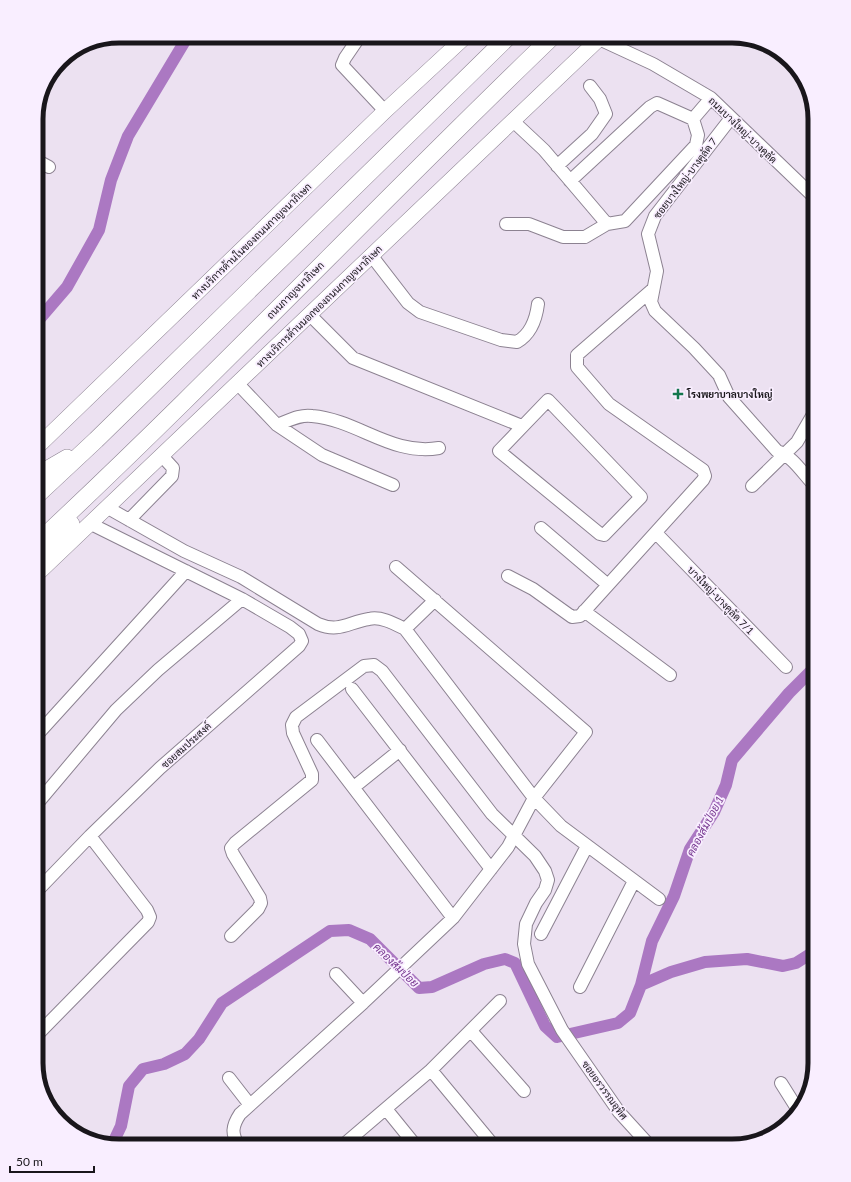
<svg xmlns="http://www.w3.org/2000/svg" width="851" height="1182" font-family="Lato,Sarabun,sans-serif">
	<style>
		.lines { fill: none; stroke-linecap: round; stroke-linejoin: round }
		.canal { stroke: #ab78c2; stroke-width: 12 }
		.minor-casing { stroke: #8c8291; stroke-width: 14 }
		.major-casing { stroke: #8c8291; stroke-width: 16 }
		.highway-casing { stroke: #8c8291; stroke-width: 18 }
		.minor { stroke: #fff; stroke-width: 12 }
		.major { stroke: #fff; stroke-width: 15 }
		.highway { stroke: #fff; stroke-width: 17 }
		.poi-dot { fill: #14764d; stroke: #f9eeff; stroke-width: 1.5 }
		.labels { text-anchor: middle; stroke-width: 3.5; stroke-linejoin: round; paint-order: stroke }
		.street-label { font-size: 10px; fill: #19161b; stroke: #f9eeff }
		.poi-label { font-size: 10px; font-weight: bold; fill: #19161b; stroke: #f9eeff; text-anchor: start }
		.water-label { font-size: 11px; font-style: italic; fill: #75368f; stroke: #f9eeff }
		.rim { fill: none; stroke: #19161b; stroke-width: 5 }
	</style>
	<rect width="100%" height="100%" fill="#ece1f1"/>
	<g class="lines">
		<path class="canal" d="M36 323 67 287 99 230 111 180 128 136 188 36
			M641 985 671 972 705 962 747 959 783 966 796 963 815 951
			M112 1145 121 1126 129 1086 143 1069 164 1064 185 1054 199 1039 222 1003 330 931 349 930 370 939 419 988 432 987 484 964 505 959 515 963 545 1026 557 1037 618 1023 630 1013 641 985 652 941 674 896 690 849 714 812 726 785 732 760 789 693 815 667"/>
		<g class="minor-casing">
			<path id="minor" d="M360 36 345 58 342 65 385 111
				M599 39 653 64 711 98 815 198
				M731 118 655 216 648 234 657 271 651 302 655 311 694 348 719 375 729 397 777 451C793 456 803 474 815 486
				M513 121 544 150 607 224 625 221 696 145 698 135 693 119 711 98
				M36 160 49 167
				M557 166 592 134 606 114 600 99 590 86
				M570 181 650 107 657 103 693 119
				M506 224H529L563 237H585L607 224
				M371 255 408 303 420 312 501 340 517 342C531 334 536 320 538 304
				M310 315 353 358 522 426
				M238 384 277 425 322 455 393 485
				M548 400 641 497 604 535 600 534 499 451Z
				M277 425C288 421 300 414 312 416 358 420 391 456 439 448
				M752 486 797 442 815 411
				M108 508 184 551 241 577 318 624C339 633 349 622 369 619 381 616 395 624 405 629L534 798 561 826 659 899
				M129 520 172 476 173 468 162 456
				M541 528 608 585
				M656 533 786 667
				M508 576 533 589 572 617 580 616 703 480 705 476 703 470 609 404 577 367V355L653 289
				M584 611 670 675
				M405 629 435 600
				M352 689 491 869
				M36 736 186 571
				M317 740 453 918
				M354 787 400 750
				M36 805 116 710 158 670 242 599
				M36 892 90 836
				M541 934 587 846
				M231 936 258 909 261 903 260 898 233 854 231 848 235 843 312 780V774L293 733 292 725 296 717 364 666 374 665 382 671 492 814 535 856 545 871 548 880 545 890 536 903 526 924 524 944 528 964 562 1030 619 1112 650 1146
				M336 974 363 1003
				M580 987 634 881
				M471 1031 524 1091
				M36 1036 148 922 150 917 147 910 90 836 160 768 299 646 302 641 299 634 290 627 242 599 91 524
				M431 1070 494 1146
				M229 1078 250 1105
				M781 1083 798 1110
				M386 1109 416 1146
				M239 1146C231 1134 232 1126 240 1114L363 1003 453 918 508 847 534 798 586 732 396 567
				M342 1146 431 1070 500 1001"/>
		</g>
		<g class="major-casing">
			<path id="major" d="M36 448 385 111 466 36
				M36 575 602 36"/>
		</g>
		<g class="highway-casing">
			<path id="highway" d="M36 476 67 458
				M36 496 96 440 509 36
				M36 544C213 379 379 203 553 36
				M36 565 71 524"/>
		</g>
		<use href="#minor" class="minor"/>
		<use href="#major" class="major"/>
		<use href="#highway" class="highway"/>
	</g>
	<path class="poi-dot" d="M676 388h4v4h4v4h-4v4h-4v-4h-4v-4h4z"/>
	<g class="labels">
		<g class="street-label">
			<text transform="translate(743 130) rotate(44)" y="4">ถนนบางใหญ่-บางคูลัด</text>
			<text transform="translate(685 178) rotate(-53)" y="4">ซอยบางใหญ่-บางคูลัด 7</text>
			<text transform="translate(251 241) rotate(-44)" y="4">ทางบริการด้านในของถนนกาญจนาภิเษก</text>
			<text transform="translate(295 290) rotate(-45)" y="4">ถนนกาญจนาภิเษก</text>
			<text transform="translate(319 306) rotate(-44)" y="4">ทางบริการด้านนอกของถนนกาญจนาภิเษก</text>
			<text transform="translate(721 600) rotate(46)" y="4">บางใหญ่-บางคูลัด 7/1</text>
			<text transform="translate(186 745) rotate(-42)" y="4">ซอยสมประสงค์</text>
			<text transform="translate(605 1090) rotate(54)" y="4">ซอยอรวรรณอุทิศ</text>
		</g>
		<g class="poi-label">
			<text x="687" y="398">โรงพยาบาลบางใหญ่</text>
		</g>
		<g class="water-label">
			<text transform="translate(705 826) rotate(-62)" y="4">คลองส้มป่อย 1</text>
			<text transform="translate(396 965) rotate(44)" y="4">คลองส้มป่อย</text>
		</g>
	</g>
	<path d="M0 0H851V1182H0ZM119 43H732A76 76 0 0 1 808 119V1063A76 76 0 0 1 732 1139H119A76 76 0 0 1 43 1063V119A76 76 0 0 1 119 43Z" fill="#f9eeff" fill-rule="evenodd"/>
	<path class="rim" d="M119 43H732A76 76 0 0 1 808 119V1063A76 76 0 0 1 732 1139H119A76 76 0 0 1 43 1063V119A76 76 0 0 1 119 43Z"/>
	<path d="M10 1166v6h84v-6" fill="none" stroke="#19161b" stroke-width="2"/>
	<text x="16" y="1166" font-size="12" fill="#19161b" stroke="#f9eeff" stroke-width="3" paint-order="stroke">50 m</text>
</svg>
